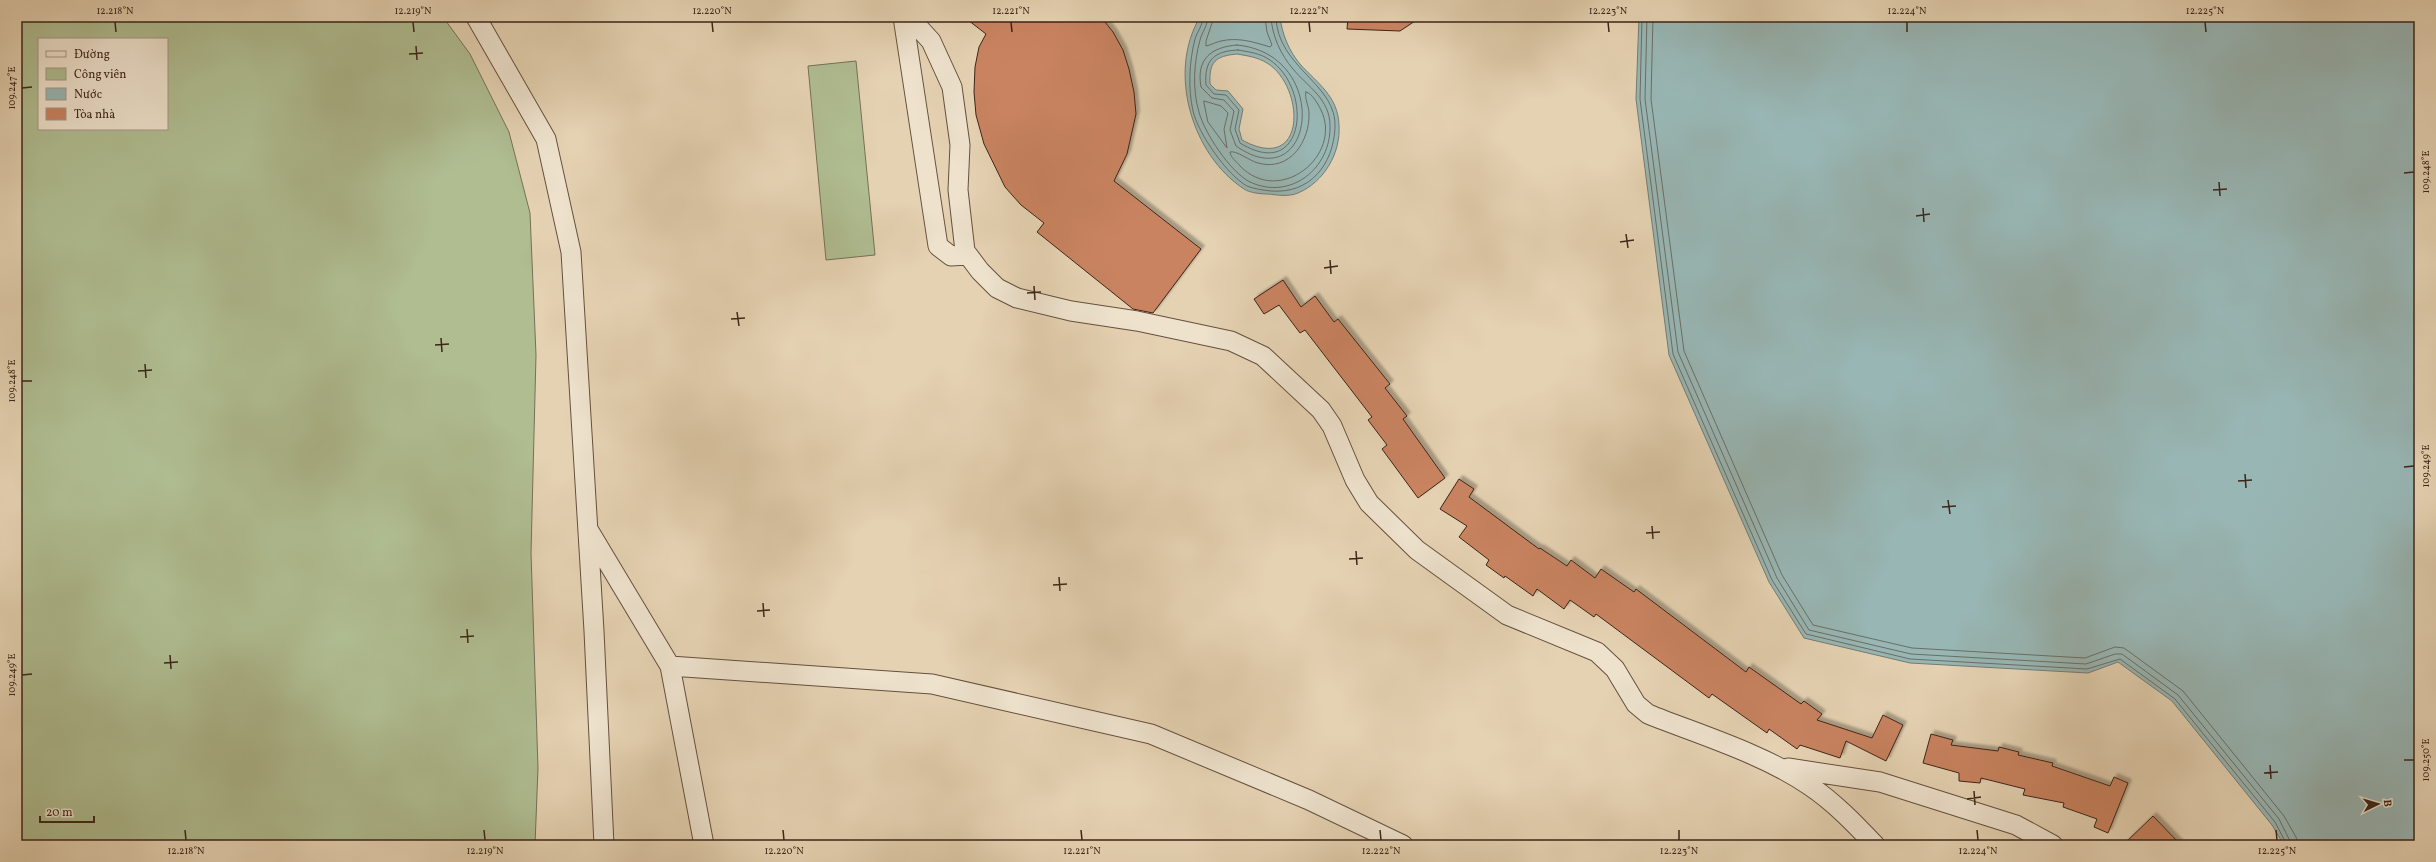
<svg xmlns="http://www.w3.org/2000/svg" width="2436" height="862" font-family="Vollkorn,serif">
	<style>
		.green { fill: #afbd91; stroke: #767155; fill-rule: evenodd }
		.water { fill: #98b6b4; stroke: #737c76; fill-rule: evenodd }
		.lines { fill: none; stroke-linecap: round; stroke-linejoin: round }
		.shore { stroke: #6a6e66; stroke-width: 1 }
		.building { fill: #c98360; stroke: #3c2519; filter: url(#shadow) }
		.street-casing { stroke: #66503f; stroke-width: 21 }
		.street { stroke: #eee2cd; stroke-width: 19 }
		.ticks { fill: none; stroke: #3c2519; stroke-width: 1.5 }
		.neatline { fill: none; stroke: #3c2519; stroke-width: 1.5 }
		.ticks-label { font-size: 10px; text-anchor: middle; fill: #3c2519 }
	</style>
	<defs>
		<filter id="shadow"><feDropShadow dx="3.5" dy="-3.5" stdDeviation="1" flood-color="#0004"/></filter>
	</defs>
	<rect width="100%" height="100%" fill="#e5d2b2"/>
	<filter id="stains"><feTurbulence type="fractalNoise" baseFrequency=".005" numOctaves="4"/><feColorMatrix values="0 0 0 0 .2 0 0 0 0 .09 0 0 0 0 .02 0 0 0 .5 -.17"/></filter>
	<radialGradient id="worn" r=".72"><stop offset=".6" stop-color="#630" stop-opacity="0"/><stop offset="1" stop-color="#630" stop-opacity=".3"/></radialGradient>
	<path class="green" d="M17 17H443L470 54 509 132 530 213 536 355 531 553 538 768 535 845H17ZM39 39H167V129H39Z
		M856 61 875 255 826 260 808 66Z"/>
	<path class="water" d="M1200 17H1280C1282 34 1289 51 1300 64 1317 83 1338 96 1339 125 1341 153 1324 182 1298 193 1289 197 1277 195 1268 194 1261 194 1250 193 1244 189 1192 155 1167 72 1200 17ZM1237 54C1248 56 1257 57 1267 63 1305 86 1308 176 1242 140L1239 129 1243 109 1228 91 1216 90 1210 84C1209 62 1215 56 1237 54Z
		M1639 17H2419V845H2284L2272 825 2172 701 2118 662 2088 673 1910 663 1804 638 1769 582 1669 355 1636 99Z"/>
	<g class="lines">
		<path class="shore" d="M1203 17C1203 25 1197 32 1195 39 1189 63 1188 88 1193 111 1198 133 1227 175 1247 186 1254 189 1263 190 1271 191 1310 194 1333 165 1335 128 1338 84 1277 68 1276 17
			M1208 17C1208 25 1202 32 1200 40 1194 62 1192 89 1199 112 1204 132 1230 172 1250 182 1291 201 1331 168 1330 126 1330 99 1308 87 1293 69 1281 55 1272 36 1271 17
			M1214 17 1206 41V46C1211 45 1216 42 1221 41 1238 37 1254 42 1270 47L1272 45 1267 32 1265 17
			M1642 17 1640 99 1673 354 1772 580 1806 634 1910 659 2087 669 2120 659 2175 699 2275 822 2287 845
			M1647 17 1645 99 1678 352 1777 578 1809 630 1911 654 2086 664 2115 654H2122L2178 695 2279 819 2292 845
			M1653 17 1651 99 1684 351 1782 575 1813 625 1912 648 2085 658 2115 647 2124 648 2183 691 2284 816 2296 837 2298 845
			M1237 45C1333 54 1315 201 1236 146L1230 130 1234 111 1224 100 1212 98 1201 87C1196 59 1211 47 1237 45Z
			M1238 50C1249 52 1260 53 1270 60 1314 90 1305 183 1240 143L1235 129 1239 110 1226 95 1214 94 1206 85C1204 60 1214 51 1238 50Z
			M1306 92C1312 93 1318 104 1321 110 1343 155 1280 207 1240 166 1237 162 1230 157 1230 152 1236 150 1250 161 1258 163 1290 172 1310 141 1309 113 1309 106 1304 98 1306 92Z
			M1204 101 1221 106 1228 113 1224 129 1227 148 1208 122Z"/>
	</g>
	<path class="building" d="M964 17H1101L1113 32 1123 50 1129 69 1134 92 1136 114 1127 154 1114 181 1201 249 1153 313 1133 309 1037 232 1044 223 1021 205 1005 187 984 144 976 115 974 92 975 67 979 47 986 34Z
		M1348 17H1421L1400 31 1347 29Z
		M1283 280 1301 307 1315 296 1334 322 1338 319 1390 384 1385 388 1407 416 1403 419 1445 478 1418 498 1382 449 1387 445 1368 420 1372 417 1305 330 1300 333 1279 305 1264 314 1254 299Z
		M1459 479 1474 489 1469 497 1539 549 1540 548 1567 566 1571 560 1595 578 1601 569 1634 592 1636 589 1746 672 1749 667 1801 704 1804 701 1822 714 1817 720 1872 738 1883 715 1903 725 1886 761 1846 741 1840 758 1800 745 1797 749 1769 729 1767 733 1712 694 1709 698 1596 614 1594 617 1570 600 1564 609 1537 589 1533 596 1505 576 1504 578 1486 565 1489 560 1459 537 1467 526 1440 509Z
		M1931 734 1953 740 1951 745 1998 751 1999 747 2019 752 2018 755 2053 763 2052 766 2110 786 2114 777 2128 783 2108 833 2094 827 2097 819 2063 807 2064 803 2023 795 2025 789 1981 778 1980 783 1959 781V773L1923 763Z
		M2153 816 2181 845H2123Z"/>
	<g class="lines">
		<g class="street-casing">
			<path id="street" d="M476 17 546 139 571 252 594 631 604 845
				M903 17 938 246 951 256 968 255
				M909 17 931 41 952 87 960 145 958 190 965 251 980 271 997 288 1017 298 1071 311 1137 321 1231 341 1263 356 1321 410 1332 426 1355 480 1369 503 1417 550 1507 615 1597 652 1615 669 1636 704 1648 714C1700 735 1764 754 1810 786 1834 802 1855 824 1875 845
				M589 531 670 666 704 845
				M670 666 932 684 1151 734 1309 800 1403 845
				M1788 768 1880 782 2016 825 2053 845"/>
		</g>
		<use href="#street" class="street"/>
	</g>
	<path class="ticks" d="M115 22 116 32M413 22 414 32M712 22 713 32M1011 22 1012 32M1309 22 1310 32M1608 22 1609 32M1907 22V32M2205 22 2206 32M416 46 417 60M409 54 423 53M22 88 32 87M2404 173 2414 172M2219 182 2220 196M2213 190 2227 189M1923 208 1924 222M1916 216 1930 214M1626 234 1628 248M1620 242 1634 240M1330 260 1331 274M1324 268 1338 266M1034 286 1035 300M1027 293 1041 292M737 312 739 326M731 319 745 318M441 338 442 352M435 345 449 344M145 364 146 378M138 371 152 370M22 381H32M2404 467 2414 466M2245 474 2246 488M2238 481 2252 480M1948 500 1950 514M1942 507 1956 506M1652 526 1653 539M1646 533 1660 532M1356 551 1357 565M1349 559 1363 558M1059 577 1060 591M1053 585 1067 584M763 603 764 617M757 611 770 610M467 629 468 643M460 637 474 636M170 655 171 669M164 663 178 662M22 675 32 674M2404 760H2414M2270 765 2271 779M2264 773 2278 772M1974 791 1975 805M1967 799 1981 797M185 830 186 840M484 830 485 840M783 830 784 840M1081 830 1082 840M1380 830 1381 840M1679 830V840M1977 830 1978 840M2276 830 2277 840"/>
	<rect width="2436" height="862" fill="none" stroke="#e5d2b2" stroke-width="44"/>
	<rect x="38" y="38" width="130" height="92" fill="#eee2cd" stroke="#a79685"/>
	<rect x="46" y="51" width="20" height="6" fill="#eee2cd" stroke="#a79685"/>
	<text x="74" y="58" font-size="12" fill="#3c2519">Đường</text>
	<rect x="46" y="68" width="20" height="12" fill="#afbd91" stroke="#a79685"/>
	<text x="74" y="78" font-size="12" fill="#3c2519">Công viên</text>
	<rect x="46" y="88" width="20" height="12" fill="#98b6b4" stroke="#a79685"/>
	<text x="74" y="98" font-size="12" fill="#3c2519">Nước</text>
	<rect x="46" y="108" width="20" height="12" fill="#c98360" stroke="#a79685"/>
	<text x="74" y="118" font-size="12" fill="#3c2519">Tòa nhà</text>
	<g transform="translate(2378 804) rotate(85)" stroke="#eee2cd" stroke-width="3" paint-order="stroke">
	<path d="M0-3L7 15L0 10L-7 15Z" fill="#3c2519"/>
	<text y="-6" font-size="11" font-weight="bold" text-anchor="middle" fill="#3c2519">B</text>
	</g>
	<path d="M40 816v6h54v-6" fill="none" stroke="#3c2519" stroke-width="2"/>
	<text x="46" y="816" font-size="12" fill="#3c2519" stroke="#eee2cd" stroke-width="3" paint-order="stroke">20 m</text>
	<rect x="22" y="22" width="2392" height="818" class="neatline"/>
	<g class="ticks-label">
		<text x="115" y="14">12.218°N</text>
		<text x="413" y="14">12.219°N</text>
		<text x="712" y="14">12.220°N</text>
		<text x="1011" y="14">12.221°N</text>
		<text x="1309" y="14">12.222°N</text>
		<text x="1608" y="14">12.223°N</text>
		<text x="1907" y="14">12.224°N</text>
		<text x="2205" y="14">12.225°N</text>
		<text transform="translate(11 88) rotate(-90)" y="4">109.247°E</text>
		<text transform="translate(2425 172) rotate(-90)" y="4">109.248°E</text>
		<text transform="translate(11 381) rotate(-90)" y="4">109.248°E</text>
		<text transform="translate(2425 466) rotate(-90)" y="4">109.249°E</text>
		<text transform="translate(11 675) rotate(-90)" y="4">109.249°E</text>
		<text transform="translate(2425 760) rotate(-90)" y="4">109.250°E</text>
		<text x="186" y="854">12.218°N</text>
		<text x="485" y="854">12.219°N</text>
		<text x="784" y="854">12.220°N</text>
		<text x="1082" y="854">12.221°N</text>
		<text x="1381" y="854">12.222°N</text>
		<text x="1679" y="854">12.223°N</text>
		<text x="1978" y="854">12.224°N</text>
		<text x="2277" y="854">12.225°N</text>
	</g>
	<rect width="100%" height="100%" filter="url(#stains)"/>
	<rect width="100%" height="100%" fill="url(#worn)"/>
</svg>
